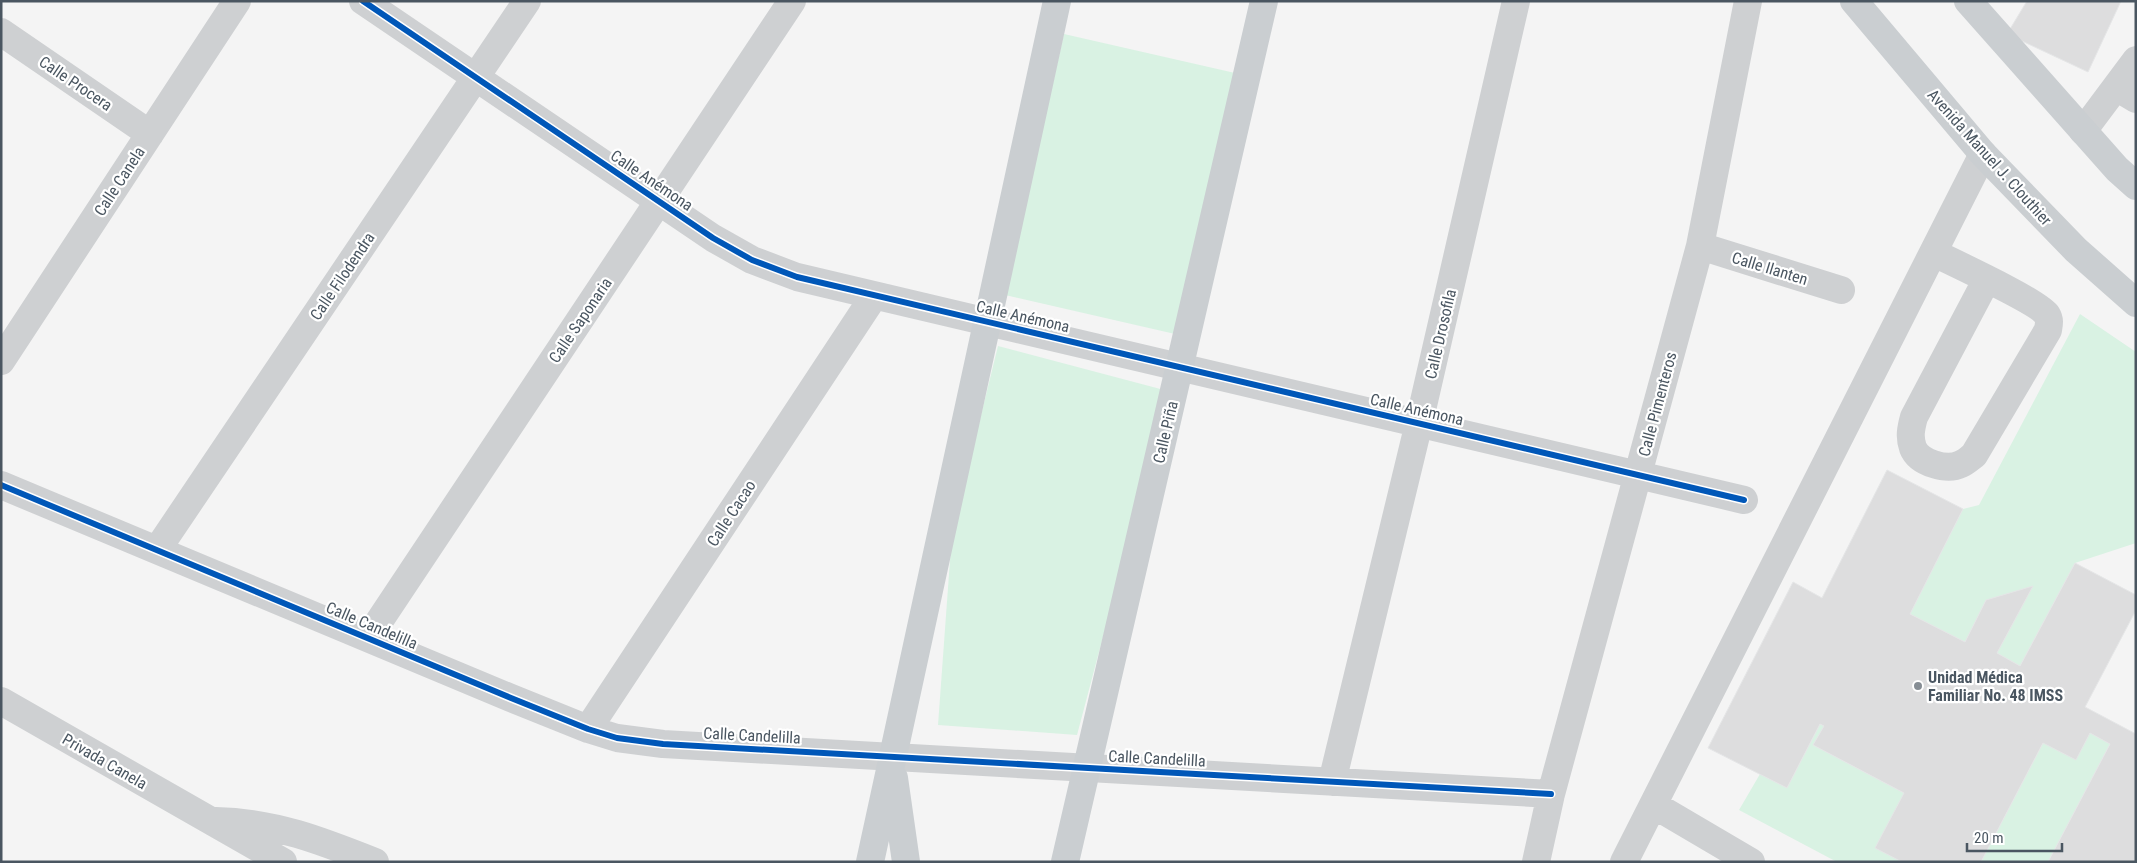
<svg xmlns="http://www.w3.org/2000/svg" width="2137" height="863" font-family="'Roboto Condensed',sans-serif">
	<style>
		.green { fill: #d9f2e3 }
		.building { fill: #ddddde; stroke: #e5e6e7 }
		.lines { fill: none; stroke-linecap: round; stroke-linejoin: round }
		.minor { stroke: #ced0d2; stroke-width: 28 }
		.major { stroke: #caced1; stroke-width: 28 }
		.cycleway-casing { stroke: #fff; stroke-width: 9 }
		.cycleway { stroke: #0057b8; stroke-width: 6 }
		.poi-dot { fill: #868d94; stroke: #fff; stroke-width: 2 }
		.labels { text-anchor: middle; stroke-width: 4.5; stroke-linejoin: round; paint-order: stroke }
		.street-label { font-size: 16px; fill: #4a5661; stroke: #fff }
		.poi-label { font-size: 16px; font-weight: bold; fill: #4a5661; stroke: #fff; text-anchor: start }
	</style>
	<rect width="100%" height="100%" fill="#f4f4f4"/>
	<path class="green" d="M1064 34 1235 73 1175 334 1005 295Z
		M2080 314 2136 352V543L2075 563 2020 666 1997 653 2032 587 1986 600 1965 642 1910 614 1963 509 1979 505Z
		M998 346 1168 391 1077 735 938 725 952 533Z
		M1820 724 1824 726 1813 745 1904 793 1902 862H1837L1739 810 1760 774 1787 788Z
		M2090 733 2110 744 2048 862H1981L2043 743Z"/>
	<path class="building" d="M2027 1H2121L2088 72 2007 34Z
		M1887 470 1963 509 1910 614 1965 642 1986 600 2033 586 1997 653 2020 666 2075 563 2136 595V610L2085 707 2136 734V862H2048L2110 744 2090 733 2076 760 2043 743 1981 862H1902L1875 848 1904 793 1813 745 1824 726 1820 724 1787 788 1708 748 1793 582 1822 598Z"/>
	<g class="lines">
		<path class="minor" d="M363 1 713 238 752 260 797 277 1744 500
			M1 32 150 134
			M2116 87 2136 99
			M2083 131 2136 60
			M1700 246 1841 290
			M1934 253C1952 262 2039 302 2047 315 2050 320 2049 324 2048 330L1974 455C1970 458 1966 462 1961 464 1947 471 1919 463 1913 448 1909 437 1911 428 1914 417L1987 279
			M1 361 237 1
			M1 485 511 698 588 729 617 738 663 744 1551 794
			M157 550 527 1
			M368 638 792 1
			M1 701 283 862
			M588 729 874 296
			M1332 782 1419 423 1516 1
			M1654 805 1751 862
			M216 821C274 822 322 841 375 862
			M1536 862 1551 794 1700 246 1748 1
			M1624 862 1983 154"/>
		<path class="major" d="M1854 1 1983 154 2076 250 2136 303
			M1968 1 2117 169 2136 186
			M894 778 906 862
			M870 862 1057 1
			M1065 862 1264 1"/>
		<g class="cycleway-casing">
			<path id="cycleway" d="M363 1 713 238 752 260 797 277 1744 500
				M1 485 511 698 588 729 617 738 663 744 1551 794"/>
		</g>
		<use href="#cycleway" class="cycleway"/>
	</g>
	<circle class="poi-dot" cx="1918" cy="686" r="5"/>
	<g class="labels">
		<g class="street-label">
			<text transform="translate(76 83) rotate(34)" y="6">Calle Procera</text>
			<text transform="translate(1990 157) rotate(48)" y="6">Avenida Manuel J. Clouthier</text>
			<text transform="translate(652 180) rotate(34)" y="6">Calle Anémona</text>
			<text transform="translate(119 181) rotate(-57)" y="6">Calle Canela</text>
			<text transform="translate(1770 268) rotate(17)" y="6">Calle Ilanten</text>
			<text transform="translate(342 276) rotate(-56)" y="6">Calle Filodendra</text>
			<text transform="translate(1023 316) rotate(13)" y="6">Calle Anémona</text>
			<text transform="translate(580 320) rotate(-56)" y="6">Calle Saponaria</text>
			<text transform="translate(1440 334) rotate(-77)" y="6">Calle Drosofila</text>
			<text transform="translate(1657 404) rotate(-75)" y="6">Calle Pimenteros</text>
			<text transform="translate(1417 409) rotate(13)" y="6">Calle Anémona</text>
			<text transform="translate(1165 432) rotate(-77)" y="6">Calle Piña</text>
			<text transform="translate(731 513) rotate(-57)" y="6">Calle Cacao</text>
			<text transform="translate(372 625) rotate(23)" y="6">Calle Candelilla</text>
			<text transform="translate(752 735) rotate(3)" y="6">Calle Candelilla</text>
			<text transform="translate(1157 758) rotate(3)" y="6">Calle Candelilla</text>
			<text transform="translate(105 761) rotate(30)" y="6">Privada Canela</text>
		</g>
		<g class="poi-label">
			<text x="1928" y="683">Unidad Médica<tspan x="1928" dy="18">Familiar No. 48 IMSS</tspan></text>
		</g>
	</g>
	<rect width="2137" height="863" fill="none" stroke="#4a5661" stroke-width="5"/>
	<path d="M1967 843v8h95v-8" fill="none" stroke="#4a5661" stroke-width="2.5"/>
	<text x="1974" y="843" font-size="15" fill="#4a5661" stroke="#ffffff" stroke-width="4" paint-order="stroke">20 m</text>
</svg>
